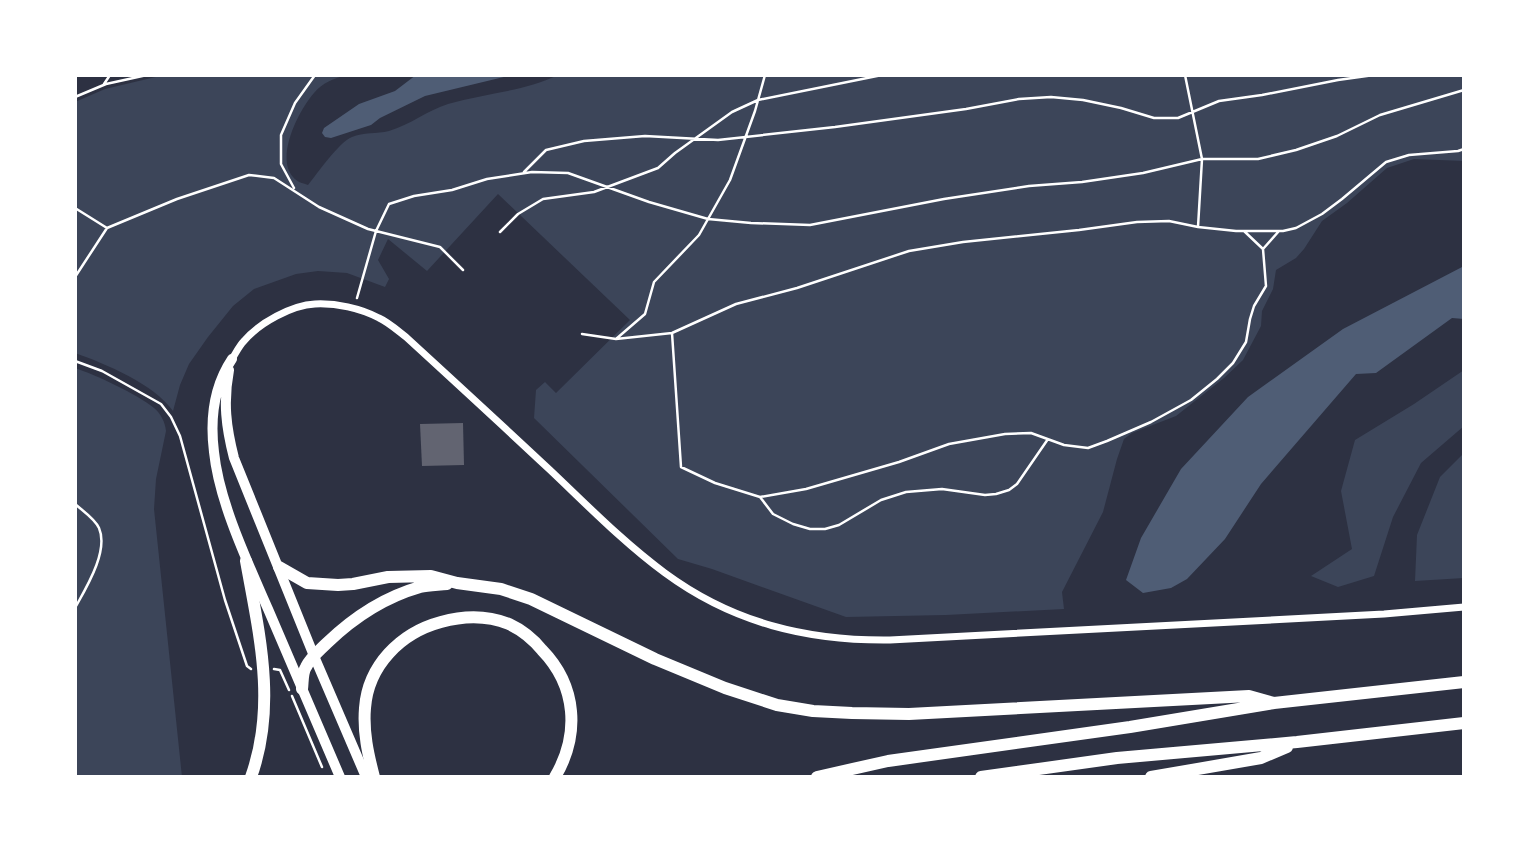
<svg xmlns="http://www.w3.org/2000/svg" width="1539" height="852" font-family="Rubik,sans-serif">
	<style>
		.green { fill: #3c4559 }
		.water { fill: #4f5d75 }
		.building { fill: #626471 }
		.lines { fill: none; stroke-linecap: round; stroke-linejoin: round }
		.path { stroke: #fff; stroke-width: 2.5 }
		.minor { stroke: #fff; stroke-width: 7 }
		.secondary { stroke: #fff; stroke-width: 10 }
		.motorway { stroke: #fff; stroke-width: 12 }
	</style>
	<rect width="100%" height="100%" fill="#2d3142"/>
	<path class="green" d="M164 75H177V77L181 75H347C334 78 322 83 314 93 299 110 275 157 293 177 297 182 302 183 308 185 317 174 339 142 352 137 363 132 377 134 389 131 410 125 428 110 448 104 485 93 523 92 558 75H1464V161L1414 159 1387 168 1347 203 1322 221 1304 249 1296 258 1276 270 1273 289 1262 311 1261 326 1243 360 1224 378 1176 416 1132 433 1124 439 1117 459 1103 512 1062 592 1064 609 946 615 846 617 712 569 678 559 534 418 536 390 545 382 556 393 630 320 498 194 427 271 388 239 378 260 389 279 385 287 347 273 318 271 296 274 254 289 233 306 208 337 189 364 180 385 173 411C154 384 106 364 75 353V102L105 89Z
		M75 368C96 375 137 394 154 408 161 414 165 422 166 431L156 479 154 509 182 777H75Z
		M1464 370V426L1421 463 1393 517 1374 576 1338 587 1311 576 1352 549 1341 491 1355 440 1414 404Z
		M1464 453V578L1415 581 1417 535 1440 477Z"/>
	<path class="water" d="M416 75H512L425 96 380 118 371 125 331 138 325 137 322 133 324 128 359 104 395 91Z
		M1464 266V319L1452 318 1376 373 1356 374 1261 484 1225 539 1187 579 1171 588 1143 593 1126 580 1141 538 1181 469 1248 397 1343 329Z"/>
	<path class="building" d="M463 423 464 465 422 466 420 424Z"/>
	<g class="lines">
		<path class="path" d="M1185 75 1202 159 1198 227
			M104 84 110 75
			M75 97 106 84 147 75
			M524 172 546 150 584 141 645 136 718 140 835 127 966 109 1019 99 1051 97 1083 100 1121 108 1154 118H1178L1219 101 1262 95 1338 80 1374 75
			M294 188 281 164V135L295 103 315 75
			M75 208 107 228
			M500 232 518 214 543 199 594 192 658 168 675 153 732 112 758 100 882 75
			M1263 249 1279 231
			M75 277 107 228 177 199 249 175 274 178 319 207 368 229 440 247 463 270
			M357 298 376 231 389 204 414 196 452 190 487 179 532 172 568 173 649 202 708 219 751 223 810 225 944 199 1029 186 1082 182 1143 173 1202 159H1258L1296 150 1337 136 1380 115 1464 90
			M672 333 681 467 715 483 760 497 806 489 899 462 949 444 1005 434 1031 433 1064 445 1088 448 1107 441 1151 422 1191 400 1217 379 1233 363 1246 342 1250 319 1254 306 1266 286 1263 249 1244 231
			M582 334 616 339 672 333 736 304 797 288 909 251 963 242 1079 230 1137 222 1169 221 1198 227 1236 231H1283L1296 228 1322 214 1342 199 1386 162 1409 155 1458 151 1464 149
			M616 339 645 314 654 282 699 235 730 180 755 111 765 75
			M75 361 102 371 161 404 171 417 180 436 225 600 247 666 251 669
			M760 497 773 514 793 524 810 529H825L839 525 881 500 906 492 942 489 985 495 996 494 1009 490 1017 484 1048 439
			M75 504C83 511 95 519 99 528 109 551 86 588 75 608
			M274 669 280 670 289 690
			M292 696 322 767"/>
		<path class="minor" d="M232 359C236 353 239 346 244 341 259 323 292 305 315 304 336 303 360 308 379 318 388 322 397 330 406 337 454 381 502 425 550 470 587 505 624 543 665 573 733 623 807 641 890 640L1384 614 1464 607"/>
		<path class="secondary" d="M232 359C214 386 210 420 214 452 219 502 248 563 268 609 292 665 316 721 340 777
			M229 370C223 402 226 427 234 458L314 656 366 777"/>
		<path class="motorway" d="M246 561C259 633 277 705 251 777
			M279 567 307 583 338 585 353 584 388 577 431 576 457 583 501 589 531 599 655 659 725 688 777 705 813 711 852 713 909 714 1249 696 1274 703
			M302 689C303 682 302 673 306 667 310 658 320 650 327 643 353 618 385 597 420 587 428 585 438 585 447 584
			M374 777C368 754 363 732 365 708 368 666 400 633 441 622 462 616 487 615 509 624 522 630 533 639 542 650 577 686 580 735 555 777
			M817 777 888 761 1130 727 1274 703 1464 682
			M981 777 1117 758 1297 742 1464 723
			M1151 777 1261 758 1287 747"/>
	</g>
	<rect width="1539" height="852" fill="none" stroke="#ffffff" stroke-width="154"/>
</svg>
